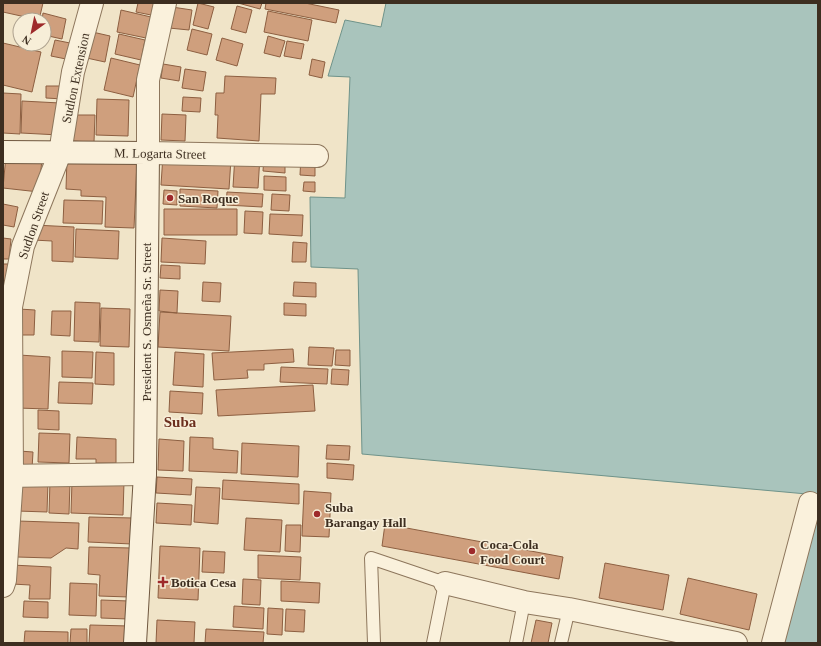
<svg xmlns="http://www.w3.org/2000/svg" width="821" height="646" font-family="'Times New Roman',serif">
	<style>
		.water { fill: #a9c4bc; stroke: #6f938a }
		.building { fill: #cf9f7d; stroke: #8d5f41 }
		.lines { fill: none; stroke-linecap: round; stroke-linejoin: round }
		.lane-casing { stroke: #8d765c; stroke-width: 14 }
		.street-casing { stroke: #8d765c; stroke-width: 24 }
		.secondary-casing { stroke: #6f573f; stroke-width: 24 }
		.lane { stroke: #faf1dc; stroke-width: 12 }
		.street { stroke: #faf1dc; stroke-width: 22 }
		.secondary { stroke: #faf1dc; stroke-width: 22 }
		.poi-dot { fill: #9e2a2b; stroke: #f7eed8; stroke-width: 1.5 }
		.labels { text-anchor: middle; stroke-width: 3; stroke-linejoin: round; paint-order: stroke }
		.street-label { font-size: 13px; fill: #3d2e20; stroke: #f7eed8 }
		.poi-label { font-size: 13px; font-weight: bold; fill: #3d2e20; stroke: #f7eed8; text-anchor: start }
		.quarter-label { font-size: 15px; font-weight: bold; fill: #6b2e1e; stroke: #f7eed8 }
	</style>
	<rect width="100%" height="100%" fill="#f0e4c8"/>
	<path class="water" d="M386 3H818V495L362 454 358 269 311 267 310 197 345 198 350 77 328 76 345 20 381 27Z
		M818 507V643H784Z"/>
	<path class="building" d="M3 3H43L39 20 3 12Z
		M138 3H154L151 15 136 12Z
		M198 3 214 7 208 29 193 25Z
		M238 3H262L260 9Z
		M266 3H305L339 10 336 23 265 9Z
		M237 6 252 10 246 33 231 29Z
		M172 7 192 10 189 30 169 28Z
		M121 10 151 17 146 38 117 32Z
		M268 11 312 20 308 41 264 32Z
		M43 13 66 19 62 39 44 35V20H42Z
		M192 29 212 34 207 55 187 50Z
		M88 31 110 36 105 62 82 57Z
		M119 34 145 40 141 60 115 54Z
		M268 36 285 41 280 57 264 53Z
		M222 38 243 44 237 66 216 60Z
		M55 40 70 43 66 59 51 56Z
		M287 41 304 44 301 59 284 56Z
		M3 43 41 52 32 92 3 85Z
		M111 58 140 65 133 97 104 90Z
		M312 59 325 62 322 78 309 75Z
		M163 64 181 67 179 81 161 78Z
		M185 69 206 72 203 91 182 88Z
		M225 76 276 78 275 94H261L259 141 217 138 218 115H215L216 93H224Z
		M46 86H64L63 99 46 98Z
		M3 93 21 94 20 134 3 133Z
		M183 97 201 98 200 112 182 111Z
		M97 99 129 100 128 136 96 135Z
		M22 101 60 103 59 135 21 133Z
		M162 114 186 115 185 141 161 140Z
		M71 115H95L94 142 70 141Z
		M6 155 42 158 39 192 3 188Z
		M163 155 231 159 229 189 161 185Z
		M235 155 260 156 258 188 233 187Z
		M264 156 285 157V173L263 171Z
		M301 156 315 157V176L300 175Z
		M67 158 137 161 134 228 105 227 106 197 81 196V190L66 189Z
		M264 176 286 177V191L264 190Z
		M304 182H315V192L303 191Z
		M180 189 218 191 217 208 180 206Z
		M164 190 177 191V205L163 204Z
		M227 192 263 194 262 207 226 205Z
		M272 194 290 195 289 211 271 210Z
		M64 200 103 201 102 224 63 223Z
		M3 204 18 207 14 227 3 225Z
		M164 209H237V235H164Z
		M245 211 263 212 262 234 244 233Z
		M270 214 303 215 302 236 269 234Z
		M34 225 74 227 73 262 52 261V241L33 240Z
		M76 229 119 231 118 259 75 257Z
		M3 238 11 239 9 259H3Z
		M162 238 206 241 205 264 161 262Z
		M293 242 307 243 306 262H292Z
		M3 264H8L6 290 3 289Z
		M161 265 180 266V279L160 278Z
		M203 282 221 283 220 302 202 301Z
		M294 282 316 283V297L293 296Z
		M160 290 178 291 177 313 159 311Z
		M75 302 100 303 99 342 74 341Z
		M284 303 306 304V316L284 315Z
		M101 308 130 309 129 347 100 346Z
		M19 309 35 310 34 335H18Z
		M52 311H71L70 336 51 335Z
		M160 312 231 316 229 351 158 347Z
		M309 347 334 348 332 366 308 365Z
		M293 349 294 362 264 364V370H247L248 378 214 380 212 353Z
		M336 350H350V366L335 365Z
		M62 351 93 352 92 378 62 377Z
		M96 352 114 353V385L95 384Z
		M175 352 204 354 203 387 173 385Z
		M19 355 50 357 48 409 17 408Z
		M281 367 328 369 327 384 280 382Z
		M332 369 349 370 348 385 331 384Z
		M59 382 93 383 92 404 58 403Z
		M313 385 315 411 218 416 216 390Z
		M170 391 203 393 202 414 169 412Z
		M38 410 59 411V430L38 429Z
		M39 433 70 434 69 463 38 462Z
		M77 437 116 439V463H96V459H76Z
		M190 437 213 438V449L238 451 237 473 189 471Z
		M159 439 184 441 183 471 158 470Z
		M242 443 299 446 298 477 241 474Z
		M327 445 350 446 349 460 326 459Z
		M19 451 33 452 32 469H18Z
		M327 463 354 465 353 480 327 478Z
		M157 477 192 479 191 495 156 493Z
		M18 480 48 482 47 512 17 511Z
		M223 480 299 484V504L222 499Z
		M50 481 70 482 69 514 49 513Z
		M72 481 124 482 123 515 71 513Z
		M196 487 220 488 218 524 194 522Z
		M304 491 331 493 329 537 302 536Z
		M157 503 192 505 191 525 156 523Z
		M89 517 133 518 132 544 88 542Z
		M246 518 282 520 280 552 244 550Z
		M18 521 79 523 78 549 66 548 51 558 17 557Z
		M385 524 563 557 559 579 382 546Z
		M286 525H301L300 552 285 551Z
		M160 546 200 548 198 600 158 598Z
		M89 547 131 548 129 597 99 596 100 575 88 574Z
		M203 551 225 552 224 573 202 572Z
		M258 555 301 557 300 580 258 578Z
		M605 563 669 575 663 610 599 598Z
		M12 565 51 567 50 599H29L30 585 12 584Z
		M688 578 757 594 749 630 680 614Z
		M243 579 261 580 260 605 242 604Z
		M281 581 320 583 319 603 281 601Z
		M70 583 97 584 96 616 69 615Z
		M101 600 129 601 128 619 101 618Z
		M24 601 48 602V618L23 617Z
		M234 606 264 608 263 629 233 627Z
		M268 608 283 609 282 635 267 634Z
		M286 609 305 610 304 632 285 631Z
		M157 620 195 622 194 643H156Z
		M536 620 552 623 548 643H531Z
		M90 625 129 626 128 643H89Z
		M71 629H87V643H70Z
		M206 629 264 632 263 643H205Z
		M25 631 68 632V643H24Z"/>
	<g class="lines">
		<g class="lane-casing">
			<path id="lane" d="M374 643 371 558 445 583 433 643
				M516 643 524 602
				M561 643 569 609"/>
		</g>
		<g class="street-casing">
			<path id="street" d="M165 3 148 80V153L317 156
				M3 476 145 474
				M445 583 524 602 569 609 736 643
				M3 586 5 580 12 476 11 307 23 246 60 153 73 72 92 3
				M773 643 810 503"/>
		</g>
		<g class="secondary-casing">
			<path id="secondary" d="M3 152 148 153 145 474 135 643"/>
		</g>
		<use href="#lane" class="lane"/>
		<use href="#street" class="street"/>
		<use href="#secondary" class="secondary"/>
	</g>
	<g class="poi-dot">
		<circle cx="170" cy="198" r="4"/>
		<circle cx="317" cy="514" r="4"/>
		<circle cx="472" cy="551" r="4"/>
		<path d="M161 576h4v4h4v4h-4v4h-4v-4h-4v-4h4z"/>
	</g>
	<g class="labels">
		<g class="street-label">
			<text transform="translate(75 78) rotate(-78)" y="5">Sudlon Extension</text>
			<text transform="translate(160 153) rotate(1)" y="5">M. Logarta Street</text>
			<text transform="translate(33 225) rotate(-71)" y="5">Sudlon Street</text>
			<text transform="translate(146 322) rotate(-90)" y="5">President S. Osmeña Sr. Street</text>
		</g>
		<g class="poi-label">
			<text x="178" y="203">San Roque</text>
			<text x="325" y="512">Suba<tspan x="325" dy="15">Barangay Hall</tspan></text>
			<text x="480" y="549">Coca-Cola<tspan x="480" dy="15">Food Court</tspan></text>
			<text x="171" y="587">Botica Cesa</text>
		</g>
		<g class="quarter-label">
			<text x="180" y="427">Suba</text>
		</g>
	</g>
	<rect width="821" height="646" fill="none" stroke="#3d2e20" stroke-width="8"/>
	<g transform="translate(32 32) rotate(213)"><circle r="19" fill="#f7eed8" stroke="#ada18e"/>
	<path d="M0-3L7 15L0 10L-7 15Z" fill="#9e2a2b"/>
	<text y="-6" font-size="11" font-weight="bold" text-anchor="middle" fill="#3d2e20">N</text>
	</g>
</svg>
